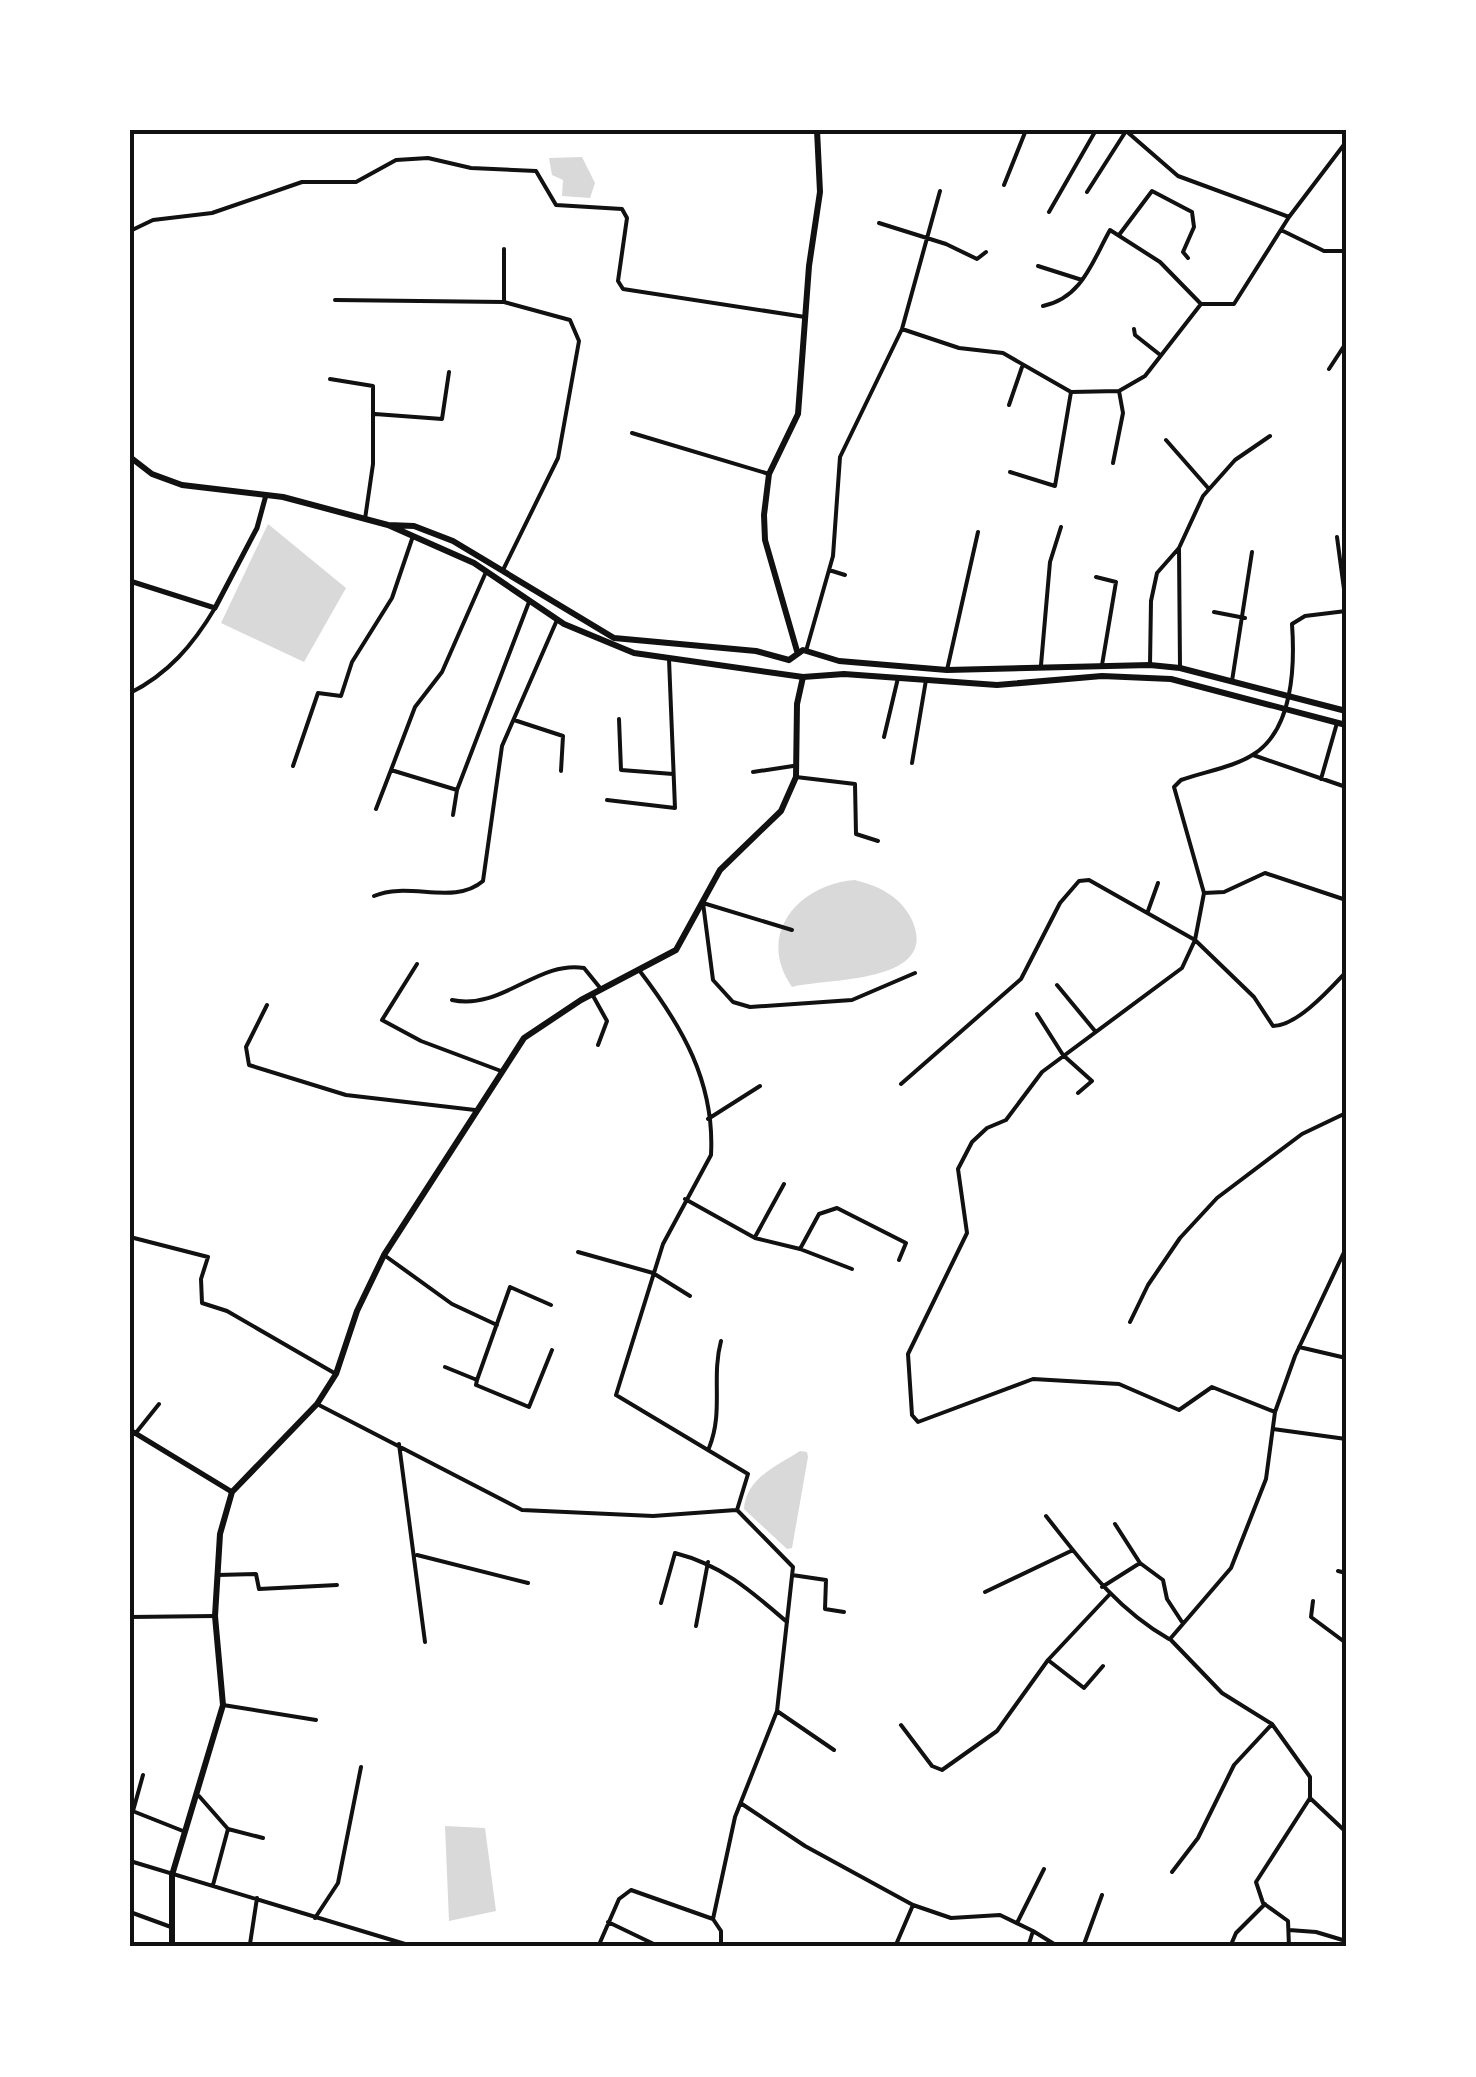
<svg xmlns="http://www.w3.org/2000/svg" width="1476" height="2077" font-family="Arial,sans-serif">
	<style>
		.water { fill: #d9d9d9 }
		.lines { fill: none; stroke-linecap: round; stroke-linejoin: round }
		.minor { stroke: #111; stroke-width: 4 }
		.tertiary { stroke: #111; stroke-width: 5 }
		.secondary { stroke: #111; stroke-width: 6 }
		.primary { stroke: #111; stroke-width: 6 }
		.neatline { fill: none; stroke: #111; stroke-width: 4 }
	</style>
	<rect width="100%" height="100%" fill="#fff"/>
	<path class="water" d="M582 157 595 183 590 198 562 196 563 180 552 175 549 158Z
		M268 524 346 588 304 662 221 623Z
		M855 880C878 886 899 895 911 918 944 985 823 978 792 987 755 934 799 884 855 880Z
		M800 1451 807 1452 808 1457 792 1548 787 1549 744 1509C746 1478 777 1466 800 1451Z
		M445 1826 485 1828 496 1911 449 1921Z"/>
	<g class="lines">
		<path class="minor" d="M1125 130 1178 176 1289 217
			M130 136 134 130
			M1004 185 1026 130
			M1087 192 1126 131
			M1049 212 1096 130
			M879 223 946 244 977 259 986 252
			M1281 230 1324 251H1346
			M130 231 153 220 212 213 302 182H356L396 160 428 158 471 168 536 171 556 205 622 209 627 218 618 281 623 289 805 317
			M1119 235 1152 191 1192 212 1194 227 1183 252 1188 258
			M1038 266 1082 280
			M335 300 504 302V249
			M1043 306C1082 298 1092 262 1110 230L1160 262 1201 304
			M902 329 940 191
			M1134 329 1135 335 1159 354
			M1329 369 1346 343
			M330 379 373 386V464L365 519
			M1009 405 1022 367
			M375 414 442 419 449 372
			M632 433 769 474
			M1166 440 1209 489
			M1113 463 1123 413 1119 391
			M1010 472 1055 486 1071 392
			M1337 537 1346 604
			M1179 548 1180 668
			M503 570 558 458 579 341 570 320 504 302
			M829 570 845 575
			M486 572 442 672 415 707 391 770 457 790 529 602
			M1096 577 1116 582 1102 665
			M1214 612 1245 618
			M806 651 833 556 840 457 902 329 959 348 1003 353 1071 392 1119 391 1145 376 1201 304H1234L1289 217 1346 142
			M1041 665 1050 562 1061 527
			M1150 665 1151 601 1157 573 1179 548 1203 496 1235 460 1270 436
			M947 670 978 532
			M1232 681 1252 552
			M130 693C168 674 193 645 215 608
			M619 719 621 770 673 774
			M514 720 563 736 561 771
			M884 737 898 678
			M1253 755 1346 787
			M912 763 926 680
			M293 766 318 693 341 696 352 662 392 598 412 539
			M753 772 793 766
			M796 777 855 784 856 834 878 841
			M1321 779 1337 723
			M607 800 675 808 669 659
			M376 809 391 770
			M453 815 457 790
			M1204 893 1224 892 1265 873 1343 899 1346 895
			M374 896C409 881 454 906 483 881L502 746 557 620
			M1148 911 1158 883
			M792 930 703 903 713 980 733 1002 750 1007 852 1000 915 973
			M417 964 382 1020 421 1041 501 1071
			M639 970C682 1026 715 1082 711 1155L663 1244 616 1395 748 1474 737 1510
			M1057 985 1095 1031
			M592 994 607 1021 598 1045
			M452 1000C501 1011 538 960 584 968L601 989
			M267 1005 246 1047 249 1065 346 1095 475 1110
			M1037 1014 1063 1055 1092 1081 1078 1093
			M901 1084 1021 979 1060 903 1079 881 1089 880 1195 940 1254 997 1273 1026C1297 1026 1330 989 1346 972
			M708 1119 760 1086
			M685 1199 755 1238 800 1249 852 1269
			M130 1237 208 1257 201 1279 202 1303 227 1311 336 1374
			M755 1237 784 1184
			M800 1249 819 1214 837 1208 906 1243 899 1260
			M578 1252 653 1273 690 1296
			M384 1255 452 1304 497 1325
			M1130 1322 1148 1285 1180 1238 1217 1198 1302 1134 1346 1113
			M1299 1347 1346 1358
			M445 1367 477 1380 510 1287 551 1305
			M477 1380 476 1385 529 1407 552 1350
			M317 1404 522 1510 653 1516 736 1510
			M1275 1412 1212 1387 1179 1410 1119 1384 1033 1379 918 1422 912 1415 908 1354 967 1233 958 1169 972 1142 987 1128 1006 1120 1042 1072 1182 968 1195 940 1204 893 1174 787 1181 780C1203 772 1235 767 1254 754 1293 729 1295 666 1292 624L1305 616 1346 611
			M1273 1429 1346 1439
			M135 1434 159 1404
			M399 1444 425 1642
			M709 1448C724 1411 711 1378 721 1341
			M1046 1516C1084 1564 1115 1608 1169 1639
			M1115 1524 1140 1563 1163 1580 1167 1599 1182 1622
			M417 1555 528 1583
			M1338 1571 1346 1573
			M217 1575 256 1574 259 1589 337 1585
			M792 1575 826 1580 825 1609 844 1612
			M1102 1587 1140 1563
			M985 1592 1073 1550
			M1313 1601 1311 1617 1346 1643
			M661 1603 675 1553C722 1565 751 1591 787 1622
			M130 1617 215 1616
			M696 1626 708 1562
			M1048 1660 1084 1688 1103 1666
			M223 1705 316 1720
			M777 1711 834 1750
			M901 1725 932 1766 942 1770 997 1731 1048 1660 1109 1595
			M199 1796 228 1829 263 1838
			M1310 1798 1346 1832
			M742 1804 805 1846 913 1905 951 1918 1000 1915 1033 1931
			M130 1810 183 1831
			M133 1811 143 1775
			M130 1861 415 1947
			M1172 1872 1198 1838 1234 1765 1272 1724
			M213 1885 228 1829
			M130 1912 171 1927
			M315 1918 338 1883 361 1767
			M608 1922 660 1947
			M1017 1923 1044 1869
			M1289 1930 1316 1932 1346 1941
			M250 1944 257 1898
			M598 1947 619 1899 631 1890 713 1919
			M721 1947V1931L713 1919 735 1817 777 1711 793 1567 737 1510
			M895 1947 913 1905
			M1028 1947 1033 1931 1059 1947
			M1083 1947 1102 1895
			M1230 1947 1236 1933 1265 1904
			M1289 1947 1288 1921 1263 1903 1256 1882 1310 1798V1777L1272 1724 1222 1693 1170 1639 1231 1568 1266 1479 1275 1412 1295 1356 1346 1248"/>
		<path class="tertiary" d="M130 581 215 608 257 528 266 495
			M130 1430 232 1492"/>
		<path class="secondary" d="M797 651 765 540 764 515 769 474 798 414 809 266 820 192 817 130
			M172 1947V1875L223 1705 215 1616 220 1534 232 1492 317 1404 336 1374 357 1311 384 1255 524 1038 581 1000 676 950 720 870 781 811 796 777 797 704 803 677"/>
		<path class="primary" d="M130 457 152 474 182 485 283 497 388 525 414 526 453 541 614 638 756 651 789 660
			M388 525 474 563 564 624 634 653 803 677 844 674 997 685 1102 676 1171 679 1346 725
			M789 660 803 650 839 661 947 670 1150 665 1180 668 1346 711"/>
	</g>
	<rect width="1476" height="2077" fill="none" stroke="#ffffff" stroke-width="265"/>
	<rect x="132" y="132" width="1212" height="1812" class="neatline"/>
</svg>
